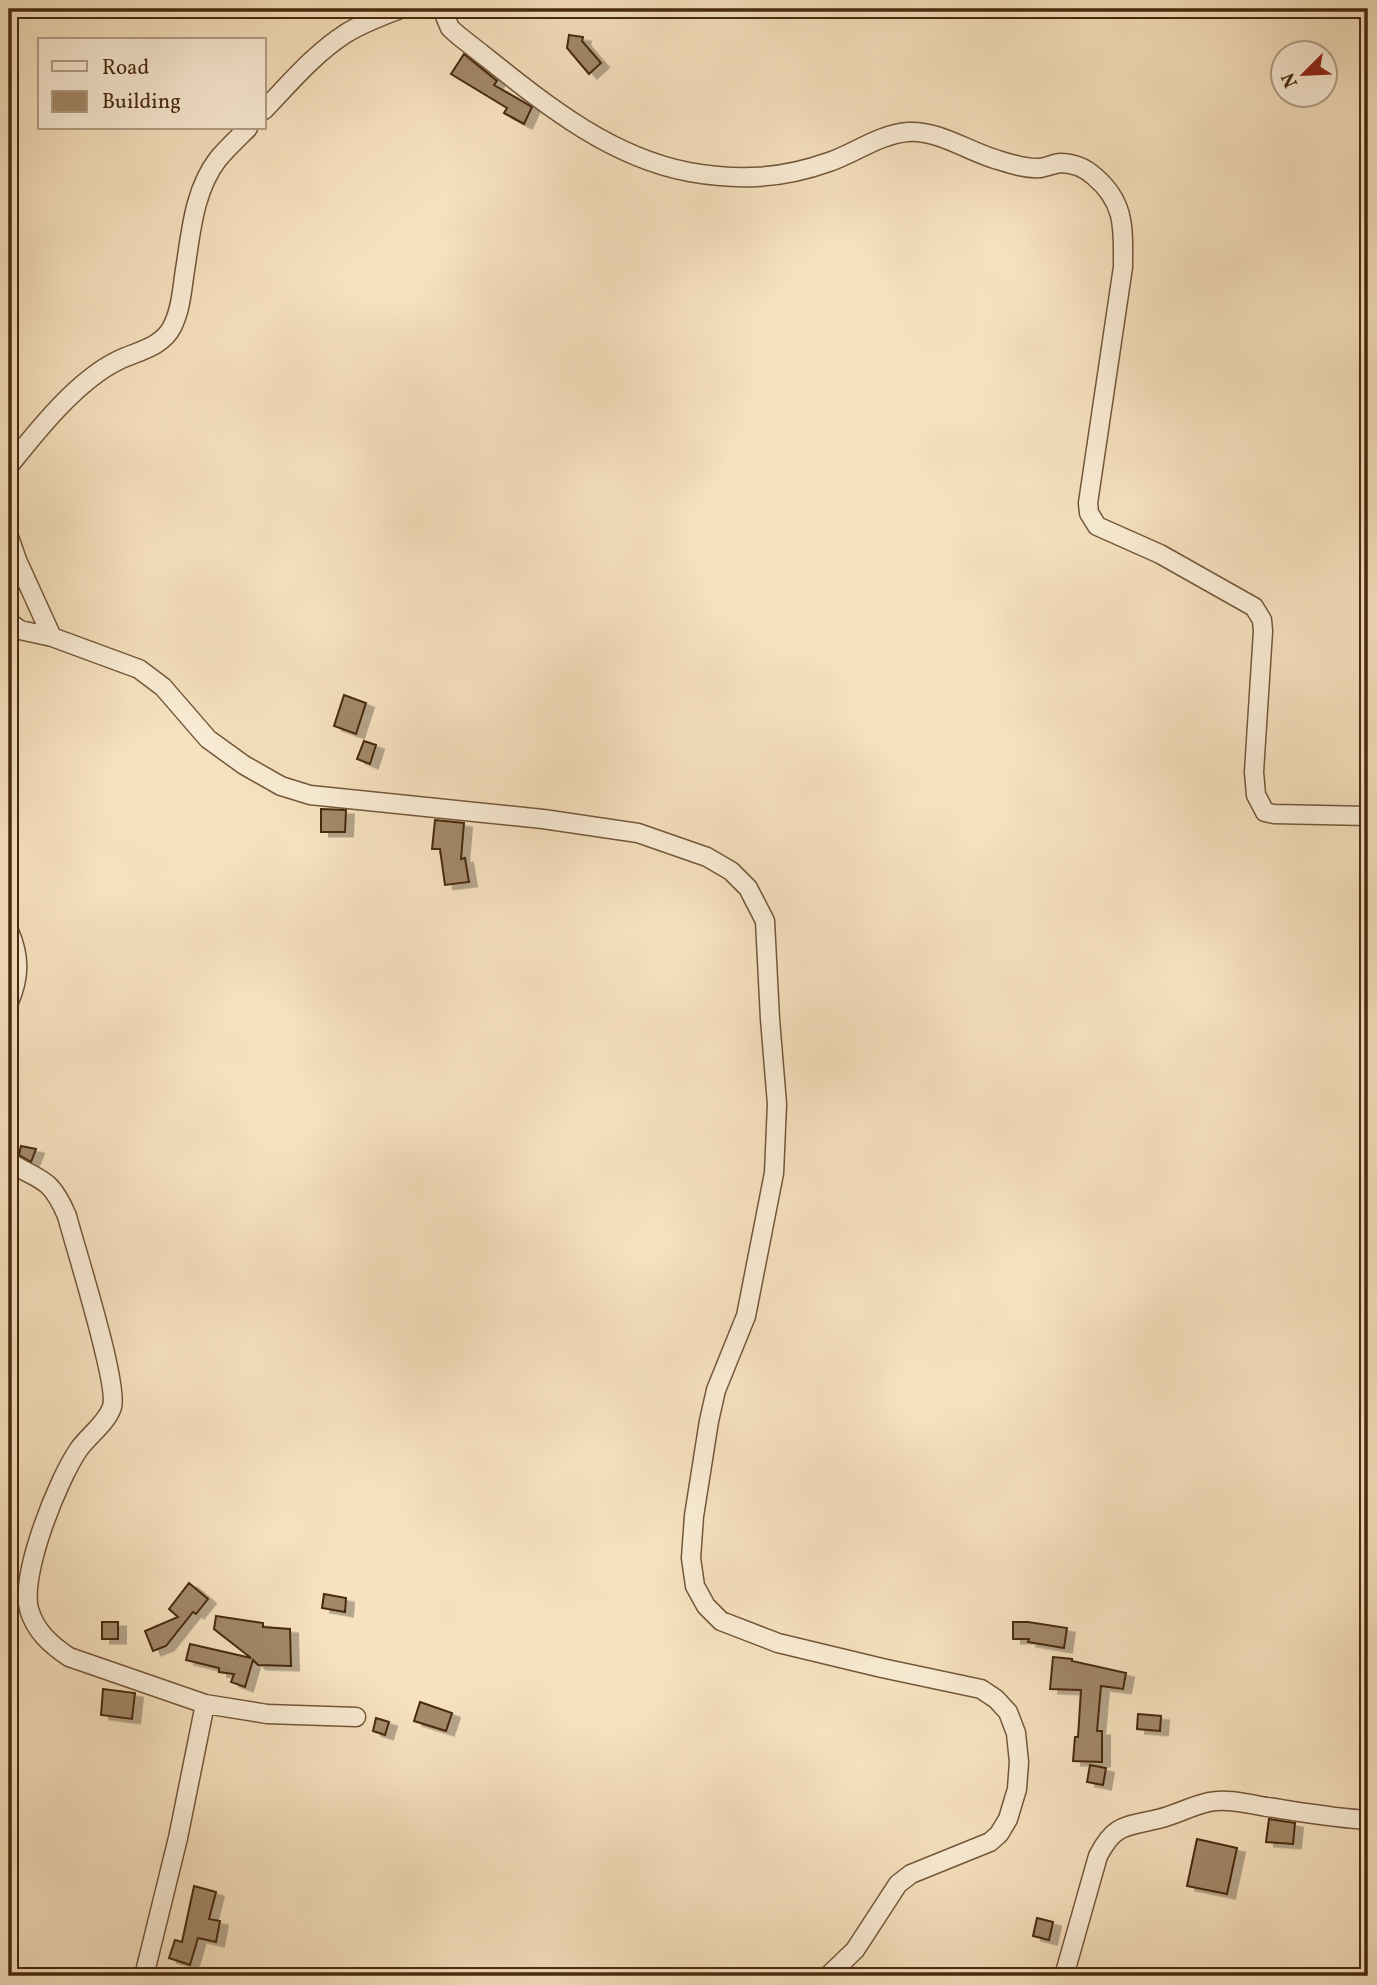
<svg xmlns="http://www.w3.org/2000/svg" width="1377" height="1985" font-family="Vollkorn,serif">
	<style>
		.building { fill: #a3896a; stroke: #47290e; stroke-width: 2; filter: url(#shadow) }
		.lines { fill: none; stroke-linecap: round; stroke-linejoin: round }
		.street-casing { stroke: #73573a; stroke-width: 21 }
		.street { stroke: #faecd5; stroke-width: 18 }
	</style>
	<defs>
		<filter id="shadow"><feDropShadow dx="8" dy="4.5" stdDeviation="0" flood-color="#0004"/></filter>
	</defs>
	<rect width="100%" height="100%" fill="#f7e1bf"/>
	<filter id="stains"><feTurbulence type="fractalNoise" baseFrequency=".00286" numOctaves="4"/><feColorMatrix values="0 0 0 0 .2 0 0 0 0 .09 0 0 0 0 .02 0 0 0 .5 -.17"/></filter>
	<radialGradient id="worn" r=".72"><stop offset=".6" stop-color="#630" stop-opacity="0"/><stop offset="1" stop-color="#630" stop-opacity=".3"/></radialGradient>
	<path class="building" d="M569 35 583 37 582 41 601 63 589 74 567 48Z
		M464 54 497 81 494 85 532 107 524 124 504 113 507 108 451 74Z
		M344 695 366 703 356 734 334 726Z
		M364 741 376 745 370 764 357 759Z
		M321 809 346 810 345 832H321Z
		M435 820 464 823 461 859 465 858 469 882 445 885 440 849H432Z
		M21 1146 36 1149 31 1162 19 1155Z
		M189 1583 208 1599 196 1614 193 1612 166 1646 153 1651 145 1631 178 1617 169 1609Z
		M324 1594 346 1598 345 1612 322 1608Z
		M216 1616 263 1623V1627L290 1629 291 1666 258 1665 253 1660 245 1687 231 1682 234 1674 219 1672V1668L186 1660 190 1644 251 1658 214 1629Z
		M102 1622H118V1639H102Z
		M1013 1622H1028L1067 1628 1064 1648 1028 1642 1029 1639H1013Z
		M1053 1657 1072 1659V1661L1126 1673 1123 1689 1101 1686 1097 1731H1102V1762L1073 1761 1075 1737H1078L1081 1690 1050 1689Z
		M103 1689 135 1693 132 1719 101 1715Z
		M420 1702 452 1713 446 1731 414 1721Z
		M1138 1714 1161 1716 1160 1731 1137 1729Z
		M376 1718 389 1722 385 1735 373 1731Z
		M1090 1765 1106 1768 1103 1785 1087 1782Z
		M1269 1819 1295 1823 1293 1844 1266 1842Z
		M1197 1839 1237 1848 1227 1894 1187 1886Z
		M194 1886 216 1892 209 1919 220 1921 216 1942 198 1938 190 1965 169 1958 175 1940 182 1942Z
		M1037 1918 1053 1922 1049 1940 1033 1936Z"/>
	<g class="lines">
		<g class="street-casing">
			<path id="street" d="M442 9 450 28 459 36C529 90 599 155 689 172 739 181 781 179 829 162 855 153 880 134 908 132 939 130 969 152 998 160 1011 164 1026 169 1040 168 1047 167 1053 164 1060 163 1073 163 1085 168 1094 176 1126 203 1123 229 1123 267L1088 503 1089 513 1097 526 1160 554 1254 607 1262 620 1263 631 1254 772 1256 795 1265 812 1274 814 1368 816
				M264 110C289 84 314 54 345 34 362 23 382 16 400 9
				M9 466C37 431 77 380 119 360 138 351 162 347 172 327 181 310 182 289 185 270 191 232 194 190 218 159 227 148 238 138 248 128
				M9 537 17 560 52 637
				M9 622 20 630 52 637 139 669 163 687 208 739 244 765 281 786 310 795 543 819 638 833 707 857 731 871 748 888 765 921 770 1019 777 1104 774 1173 746 1316 716 1390 709 1421 694 1516 691 1558 695 1586 706 1606 721 1621 778 1643 882 1668 981 1689 996 1699 1008 1712 1016 1733 1019 1762 1017 1789 1008 1819 999 1834 990 1842 911 1874 898 1884 855 1950 828 1976
				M9 931C20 956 20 977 9 1002
				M9 1162C41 1182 50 1176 67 1216 75 1247 119 1384 112 1407 106 1424 89 1435 79 1449 58 1479 20 1574 29 1609 35 1631 51 1645 69 1657L205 1704
				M144 1976 178 1838 205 1704 267 1714 356 1717
				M1064 1976 1098 1856C1115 1823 1126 1827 1158 1819 1175 1815 1191 1806 1209 1802 1227 1798 1249 1804 1267 1807 1301 1812 1334 1818 1368 1820"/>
		</g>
		<use href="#street" class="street"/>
	</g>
	<rect width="1377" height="1985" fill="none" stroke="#f7e1bf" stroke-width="35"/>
	<rect x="10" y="10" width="1356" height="1964" fill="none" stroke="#47290e" stroke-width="3.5"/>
	<rect x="18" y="18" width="1342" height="1950" fill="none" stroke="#47290e" stroke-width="2"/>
	<rect x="38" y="38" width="228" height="91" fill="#faecd5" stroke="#b29e85" stroke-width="2"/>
	<rect x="52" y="61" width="35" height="10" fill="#faecd5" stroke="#b29e85" stroke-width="2"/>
	<text x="102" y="74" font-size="21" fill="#47290e">Road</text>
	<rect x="52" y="91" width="35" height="21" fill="#a3896a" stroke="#b29e85" stroke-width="2"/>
	<text x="102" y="108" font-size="21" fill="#47290e">Building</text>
	<g transform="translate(1304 74) rotate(246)"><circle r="33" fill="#faecd5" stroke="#b29e85" stroke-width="2"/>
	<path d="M0-5L12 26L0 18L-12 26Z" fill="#8f2418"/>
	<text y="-10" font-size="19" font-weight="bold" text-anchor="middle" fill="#47290e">N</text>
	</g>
	<rect width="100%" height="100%" filter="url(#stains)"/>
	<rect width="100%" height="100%" fill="url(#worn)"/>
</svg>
